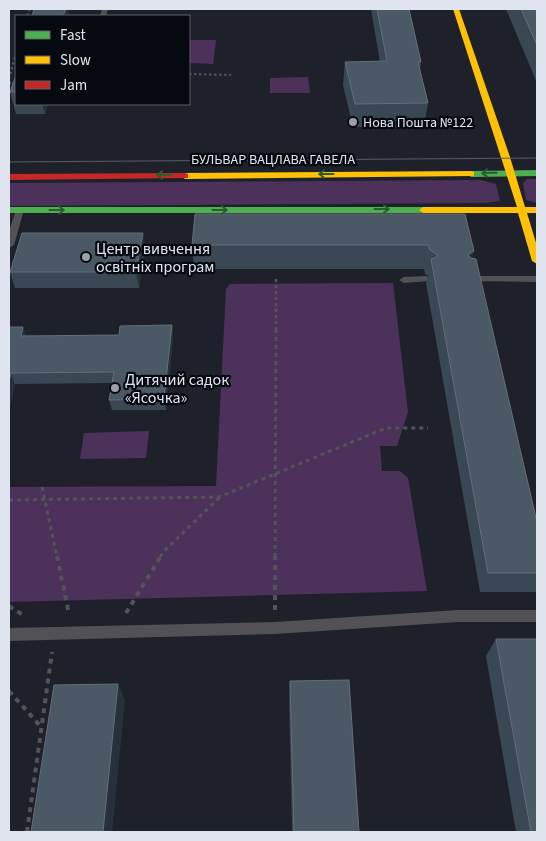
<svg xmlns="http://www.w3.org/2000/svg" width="546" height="841" font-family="'Source Sans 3',sans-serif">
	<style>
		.green { fill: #4c315a }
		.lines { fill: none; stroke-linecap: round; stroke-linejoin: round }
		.path-far3 { stroke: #535358; stroke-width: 2; stroke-dasharray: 2.5 2.5; stroke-linecap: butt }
		.path-far2 { stroke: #535358; stroke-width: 2.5; stroke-dasharray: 3 3; stroke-linecap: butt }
		.path-far1 { stroke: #535358; stroke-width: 3; stroke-dasharray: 4 4; stroke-linecap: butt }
		.path { stroke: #535358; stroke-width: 4; stroke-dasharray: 5 5; stroke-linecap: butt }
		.lane { fill: #525156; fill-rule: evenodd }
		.fast { fill: #4caf50; fill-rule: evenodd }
		.slow { fill: #ffc107; fill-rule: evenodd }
		.jam { fill: #c62828; fill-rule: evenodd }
		.tram { stroke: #5c5d62; stroke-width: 1 }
		.wall { fill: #3a4755 }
		.shaded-wall { fill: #27313d }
		.building { fill: #4b5865; stroke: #636e7b }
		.oneway { stroke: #2a5c30 }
		.poi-dot { fill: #9ca0aa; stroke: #070910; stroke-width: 2 }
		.labels { text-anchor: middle; stroke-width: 4.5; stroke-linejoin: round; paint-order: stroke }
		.far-poi-label { font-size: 14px; fill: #e0e4ef; stroke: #070910; text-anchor: start }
		.far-street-label { font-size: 14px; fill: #e0e4ef; stroke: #070910 }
		.poi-label { font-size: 16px; fill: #e0e4ef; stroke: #070910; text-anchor: start }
	</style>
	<rect width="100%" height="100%" fill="#1f212a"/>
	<path class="green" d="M189 40H216L213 64 189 63Z
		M308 77 310 93H270V78Z
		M527 179H537V203L526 200 523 183Z
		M481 180 496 184 500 201 485 203 9 206V183Z
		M393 283 408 412 397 446H380L382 471H400L408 478 427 591 9 602V487L216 486 226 289 230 284Z
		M149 431 146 458 80 459 84 433Z"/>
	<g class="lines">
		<path class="path-far3" d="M27 16 30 9
			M189 74 231 75
			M9 79 16 53
			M9 83 16 82"/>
		<path class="path-far2" d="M276 330V279"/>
		<path class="path-far1" d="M42 487 57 557
			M9 500 219 497 386 428H428
			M160 557 164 551 219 498
			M275 557 276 328"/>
		<path class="path" d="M57 556 69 614
			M9 606 23 615
			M275 610V556
			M126 613 161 556
			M9 691 42 728
			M27 832 52 652"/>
		<path class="lane" d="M102 9H108L106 16H100Z
			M20 207 24 210 14 245 9 248V231L16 210Z
			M426 276 431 279 429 281 404 283 399 280 404 277Z
			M469 276H537V282L466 281 464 279Z
			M458 610H537V622H458L275 634 9 641V628L275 622Z"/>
		<path class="fast" d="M537 170V176L471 177 467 174 471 171Z
			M9 207H423L427 210 423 213H9Z"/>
		<path class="slow" d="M453 9H459L510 157 525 207H537V213H527L537 246V264L532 261 518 213H423L419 210 423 207H517Z
			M471 171 474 172V176L185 179 181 176 185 173Z"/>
		<path class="jam" d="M185 173 188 174V178L9 180V174Z"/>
		<path class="tram" d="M9 162 537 158"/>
	</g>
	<path class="wall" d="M371 9H409L421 62 420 70 428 103 424 127H353L343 85 345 62H380Z
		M506 9H537V83Z
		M16 75V104H48L45 114H16L10 92Z
		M465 214 472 258 537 522V592H480L426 283 428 276 425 274 424 269H194L192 245Z
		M145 249 139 288H15L10 272Z
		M172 325 173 337 166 410H112L109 400 112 383 15 384 9 410V327H23L26 336 119 335Z
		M496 639 537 832H516L486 656Z
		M290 681 359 832H292L289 697Z"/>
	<path class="shaded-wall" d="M66 9H68L70 16H63Z
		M42 104H48L45 114Z
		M143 233 145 249 139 288 136 272Z
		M474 251 468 275V255Z
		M172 325 173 337 166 410 164 399Z
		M23 327 27 338 21 336Z
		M11 373 15 384 9 410V382Z
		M118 684 125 700 112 832H103Z"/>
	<path class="building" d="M34 9H66L63 16H32Z
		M377 9H409L421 62H418L428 103 355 104 345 62 387 61Z
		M521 9H537V45Z
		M16 75V92H10Z
		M195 214H465L474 251 468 255 471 258 476 259 537 522V573H488L431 259 435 258 438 255 430 250 428 245H192Z
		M22 233H143L136 272H10Z
		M172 325 164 399 109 400 114 372 11 373 9 382V327H23L21 336 119 335 120 326Z
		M496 639H537V832H531Z
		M349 680 359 832H294L290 681Z
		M118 684 103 832H31L54 685Z"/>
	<defs><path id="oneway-shaft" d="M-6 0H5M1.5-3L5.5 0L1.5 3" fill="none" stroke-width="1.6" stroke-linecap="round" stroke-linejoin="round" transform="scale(1.25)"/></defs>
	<g class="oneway">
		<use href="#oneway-shaft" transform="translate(489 173) rotate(179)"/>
		<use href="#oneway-shaft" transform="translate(326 174) rotate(180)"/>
		<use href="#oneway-shaft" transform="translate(164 175) rotate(180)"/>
		<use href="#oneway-shaft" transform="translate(382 209)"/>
		<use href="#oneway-shaft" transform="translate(57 210)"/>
		<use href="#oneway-shaft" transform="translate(220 210)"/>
	</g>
	<g class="poi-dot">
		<circle cx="353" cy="122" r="5"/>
		<circle cx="86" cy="257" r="5"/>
		<circle cx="115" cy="388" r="5"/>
	</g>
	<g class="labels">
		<g class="far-poi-label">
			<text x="363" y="127">Нова Пошта №122</text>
		</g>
		<g class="far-street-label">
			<text x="273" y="164">БУЛЬВАР ВАЦЛАВА ГАВЕЛА</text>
		</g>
		<g class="poi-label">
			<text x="96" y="254">Центр вивчення<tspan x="96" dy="18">освітніх програм</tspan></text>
			<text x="125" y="385">Дитячий садок<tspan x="125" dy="18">«Ясочка»</tspan></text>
		</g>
	</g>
	<rect width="546" height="841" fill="none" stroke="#e0e4ef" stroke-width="20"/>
	<rect x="15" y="15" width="175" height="90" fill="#070910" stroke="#5e6169"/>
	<rect x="25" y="31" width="25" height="8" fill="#4caf50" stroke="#5e6169"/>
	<text x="60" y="40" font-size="15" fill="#e0e4ef">Fast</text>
	<rect x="25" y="56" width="25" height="8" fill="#ffc107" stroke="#5e6169"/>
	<text x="60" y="65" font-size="15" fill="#e0e4ef">Slow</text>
	<rect x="25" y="81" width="25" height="8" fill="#c62828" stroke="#5e6169"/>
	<text x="60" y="90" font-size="15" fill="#e0e4ef">Jam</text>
</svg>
